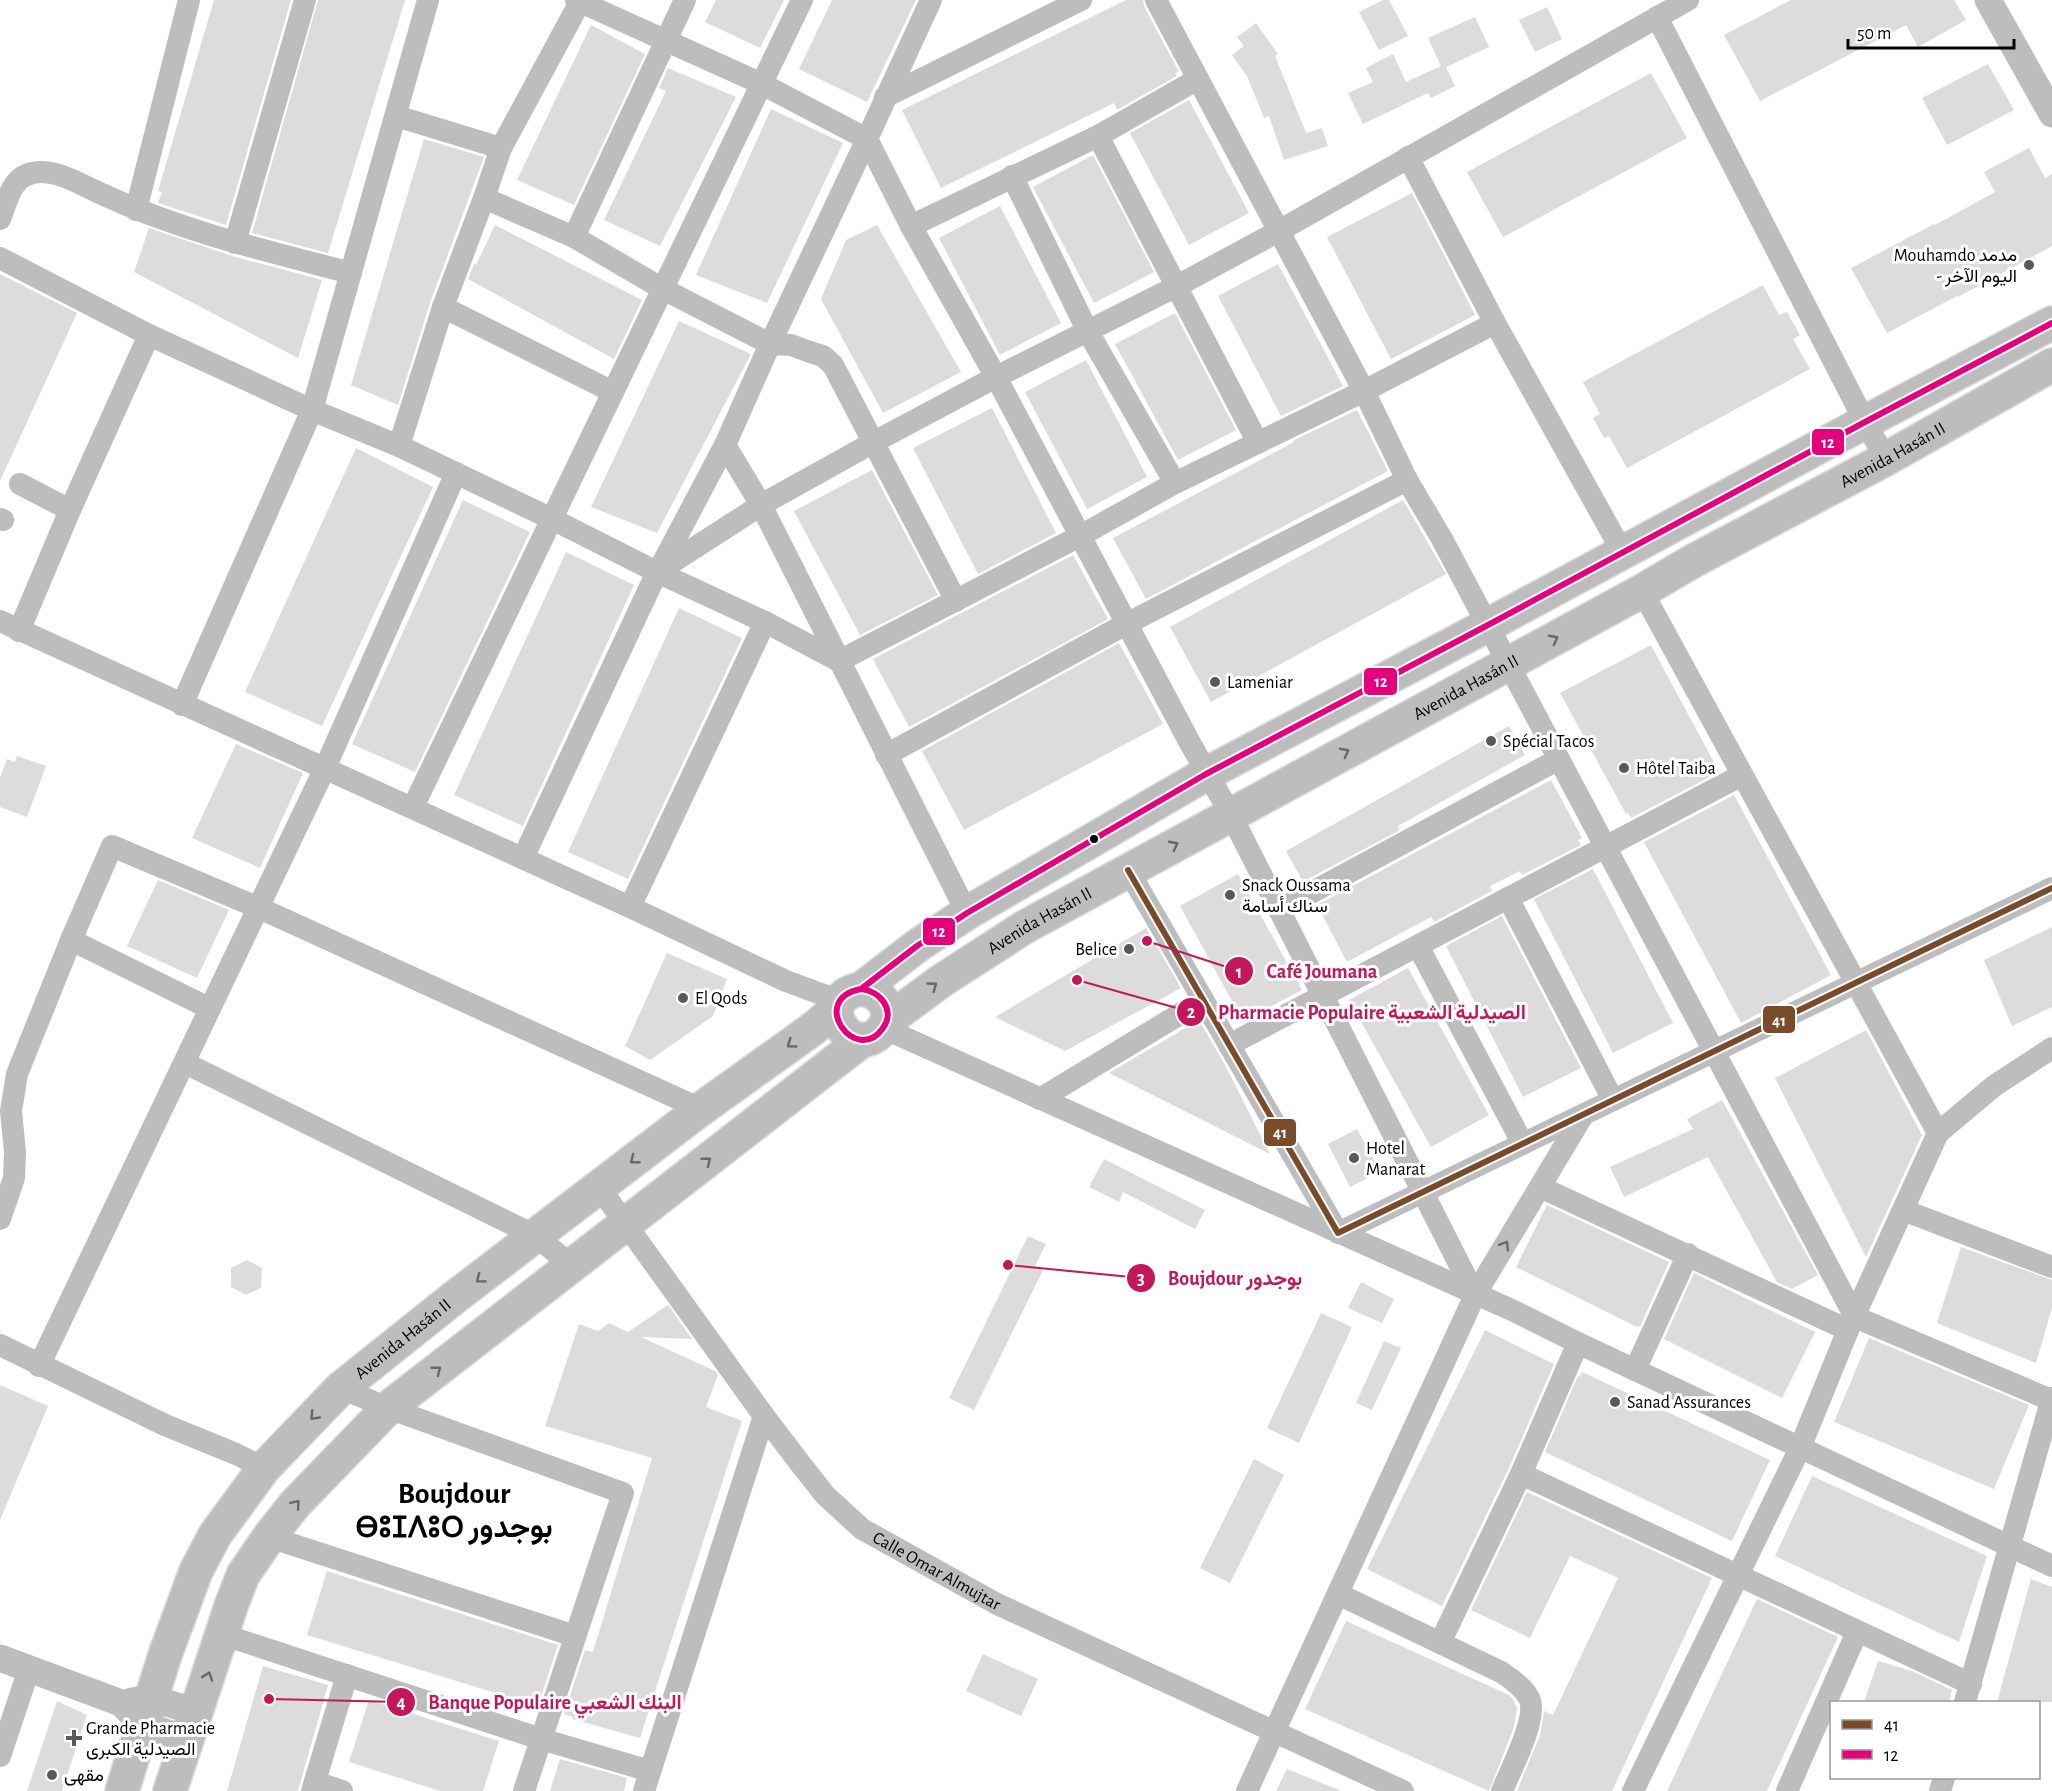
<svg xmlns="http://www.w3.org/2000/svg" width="2052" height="1791" font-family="'Alegreya Sans',Vazirmatn,'Noto Sans Tifinagh',sans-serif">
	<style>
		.building { fill: #dcdcdc }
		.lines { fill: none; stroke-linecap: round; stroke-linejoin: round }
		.primary-casing { stroke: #dbdbdb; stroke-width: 36 }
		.minor { stroke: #bdbdbd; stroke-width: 22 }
		.tertiary { stroke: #bdbdbd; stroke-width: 27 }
		.primary { stroke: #bdbdbd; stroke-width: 33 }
		.bus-1-casing { stroke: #fff; stroke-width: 10 }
		.bus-2-casing { stroke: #fff; stroke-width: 10 }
		.bus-1 { stroke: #7a4b2a; stroke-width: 6 }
		.bus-2 { stroke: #e5007d; stroke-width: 6 }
		.oneway { stroke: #686868 }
		.poi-dot { fill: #595959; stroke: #fff; stroke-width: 2 }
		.bus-dot { fill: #000; stroke: #fff; stroke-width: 2 }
		.labels { text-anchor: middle; stroke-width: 6; stroke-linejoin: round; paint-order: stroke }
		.poi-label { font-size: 18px; fill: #000; stroke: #fff; text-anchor: start }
		.street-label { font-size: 18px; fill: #000; stroke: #fff }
		.town-label { font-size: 30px; font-weight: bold; fill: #000; stroke: #fff }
		.leader { fill: none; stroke: #c2185b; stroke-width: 2 }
		.callout-dot { fill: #c2185b; stroke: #fff; stroke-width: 2 }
		.mark-label { font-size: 18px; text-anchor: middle; font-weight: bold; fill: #fff }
		.callout-label { font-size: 20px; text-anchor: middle; font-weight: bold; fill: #c2185b; stroke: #fff; stroke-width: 6; stroke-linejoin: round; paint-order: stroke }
		.line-badge { stroke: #fff; stroke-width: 2 }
		.badge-label { font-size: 16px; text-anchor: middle; font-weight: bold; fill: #fff }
	</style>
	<rect width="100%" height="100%" fill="#fff"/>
	<path class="building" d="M214 0H291L226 225 158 203 162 192 158 191Z
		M318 0H405L328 253 252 233Z
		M716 0H784L760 48 705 22Z
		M832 0H916L867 102 799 69Z
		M1126 0H1143L1144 6 1179 72 1175 73 1177 76 1117 110 1114 103 941 188 902 110Z
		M1383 0H1389L1408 36 1379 50 1359 12Z
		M1791 0H1954L1966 20 1918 47 1906 25 1760 101 1724 35Z
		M1547 7 1562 39 1535 52 1519 20Z
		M1475 17 1489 47 1446 67 1455 86 1431 98 1428 93 1363 124 1348 93 1373 82 1366 68 1393 54 1406 82 1441 66 1428 38Z
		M1256 23 1278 54 1275 56 1306 133 1322 128 1328 146 1284 160 1269 116 1264 118 1247 76 1232 55 1244 46 1237 37Z
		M591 25 645 54 574 205 517 180Z
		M1988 64 2014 110 1947 145 1922 98Z
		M668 68 736 97 660 246 604 220 666 91 659 88Z
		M1651 73 1687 138 1503 237 1467 172Z
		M1189 100 1249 213 1189 245 1130 133Z
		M771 109 843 143 767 303 696 275Z
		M424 139 484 157 430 303 398 405 351 385Z
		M2029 148 2045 178 2052 174V246L1958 297 1957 296 1887 333 1851 268 1934 224 1935 225 1995 192 1984 172Z
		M1093 155 1154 272 1094 303 1033 187Z
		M1412 193 1475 315 1391 359 1327 237Z
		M1000 206 1061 323 1000 355 939 238Z
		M495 225 642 300 614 359 468 279 474 264 476 265Z
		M877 225 961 372 883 413 821 299 846 240Z
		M149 228 232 256 322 280 298 358 134 272Z
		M1278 264 1343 386 1281 416 1218 296Z
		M0 274 77 313 0 481Z
		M1763 285 1779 315 1787 312 1800 335 1793 339 1810 369 1627 468 1609 436 1604 438 1593 418 1600 414 1583 382Z
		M1175 313 1236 430 1178 460 1115 344Z
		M679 321 751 354 657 533 591 507Z
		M1086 360 1147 477 1087 509 1025 392Z
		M992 408 1056 533 978 574 913 448Z
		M1357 410 1388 471 1146 599 1113 538 1294 442V440Z
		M356 448 433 487 322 726 245 692Z
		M872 470 938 595 860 635 794 511Z
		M463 500 530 532 415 772 352 744Z
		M1403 500 1446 574 1211 702 1170 627Z
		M566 552 634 585 523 826 454 795Z
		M1073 555 1108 619 909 727 873 659Z
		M679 608 742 638 628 879 568 852Z
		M1119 643 1163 724 964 830 922 751Z
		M1651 645 1719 772 1631 818 1628 813 1626 814 1560 693Z
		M1509 726 1525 755 1398 826 1400 830 1304 881 1302 880 1286 851Z
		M236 744 303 773 260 868 192 838Z
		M17 756 46 766 27 817 0 807V778L7 759 15 762Z
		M1551 780 1582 838 1578 840 1581 845 1522 875 1520 871 1490 886 1492 891 1434 922 1431 917 1347 962 1317 905Z
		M1734 795 1831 975 1741 1023 1644 842Z
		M1593 869 1673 1023 1613 1053 1534 899Z
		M1238 874 1302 990 1243 1021 1180 906Z
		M158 880 229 910 197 978 127 946Z
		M1502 916 1581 1068 1523 1097 1446 946Z
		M2052 927V1007L2012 1026 1984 960Z
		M1146 928 1181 988 1065 1051 995 1017Z
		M667 953 727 979 713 1016 650 1060 625 1046Z
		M1408 968 1489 1115 1431 1147 1349 1000Z
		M1199 1020 1225 1065 1270 1154 1109 1073Z
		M1866 1030 1922 1135 1866 1257 1775 1078Z
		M1722 1100 1818 1275 1792 1289 1777 1282 1708 1157 1624 1197 1610 1167 1693 1129 1687 1119Z
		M1357 1129 1380 1172 1350 1187 1328 1144Z
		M1104 1159 1205 1210 1195 1229 1123 1192 1119 1202 1089 1187Z
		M1547 1205 1669 1262 1640 1327 1638 1326 1637 1327 1516 1267Z
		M1028 1236 1046 1244 1035 1266 1043 1270 974 1410 949 1398Z
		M1961 1247 2052 1280V1308L2036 1363 1937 1323Z
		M247 1260 262 1268 261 1288 246 1295 231 1287V1268Z
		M1694 1273 1815 1332 1782 1398 1664 1339Z
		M1361 1282 1394 1299 1382 1323 1348 1308Z
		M668 1305 692 1339 641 1337 715 1371 718 1375 706 1407 742 1421 640 1738 572 1719 573 1717 564 1714 585 1650 593 1652 652 1458 545 1426 579 1324 598 1331 609 1323 628 1332Z
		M1321 1313 1352 1327 1299 1443 1267 1428Z
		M1485 1330 1554 1364 1509 1468 1442 1606 1367 1569Z
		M1869 1338 2029 1405 1994 1489 1834 1422Z
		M1384 1341 1401 1348 1372 1410 1356 1403Z
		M1582 1372 1770 1460 1732 1541 1545 1452 1578 1376 1580 1377Z
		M0 1385 48 1406 0 1520Z
		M1254 1459 1284 1475 1230 1583 1200 1568Z
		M1812 1476 1987 1556 1959 1642 1775 1556Z
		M1527 1492 1712 1578 1612 1791H1517L1540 1735 1544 1711 1553 1715 1618 1578 1570 1556 1530 1638 1471 1610Z
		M327 1571 558 1645 538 1706 307 1635Z
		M2031 1579 2052 1587V1702H1997Z
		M1757 1599 1838 1637 1767 1791H1667Z
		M1346 1621 1509 1695 1513 1699 1517 1708 1514 1727 1489 1791 1305 1709Z
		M983 1654 1038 1679 1021 1716 966 1691Z
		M1878 1661 1912 1671 1952 1690 1949 1702H1864Z
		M263 1666 328 1685 298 1791H227Z
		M369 1700 499 1741 483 1791H440L349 1762Z
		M57 1701 87 1715 62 1791H27Z
		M560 1759 627 1778 624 1791H550Z
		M1287 1769 1339 1790V1791H1276Z"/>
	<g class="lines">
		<g class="primary-casing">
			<g id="primary">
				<path d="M861 989C880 991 896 1010 883 1028 856 1067 807 999 861 989L917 946 967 913 1206 774 1488 625 1865 422 2052 323"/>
				<path id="s2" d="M887 1021 941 981 1023 928 1642 591 1693 561 1886 459 2052 365"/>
				<path id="s3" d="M122 1791 165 1655 196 1571 215 1535 264 1468 341 1388 455 1297 701 1109 814 1028 837 1008"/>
				<path d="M170 1791 231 1606 243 1575 269 1537 295 1504 388 1408 864 1039"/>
			</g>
		</g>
		<g class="minor">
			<path d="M576 0 762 84 867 139 911 226 996 377 1190 743 1231 815 1475 1295"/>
			<path d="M1156 0 1364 391 1407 480 1442 539 1855 1317 2051 1400"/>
			<path d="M1657 17 1865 422 1886 459"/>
			<path d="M885 97 1081 0"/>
			<path d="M396 116 501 148"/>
			<path d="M1098 136 1258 443"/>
			<path d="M1408 157 1495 323 1623 553"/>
			<path d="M1012 176 1087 330 1175 483"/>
			<path d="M484 198 574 237 663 289 770 344 791 345 810 352 823 356 833 365 956 601"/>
			<path d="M136 210 189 0"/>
			<path d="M0 219C7 201 12 176 33 173 56 168 81 185 102 194 181 231 267 251 351 273"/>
			<path d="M911 226 1098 136 1198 79"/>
			<path d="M574 237 685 0"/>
			<path d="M235 243 305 0"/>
			<path d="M0 258 149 335 312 410 399 446 552 519 657 572 765 622 839 661"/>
			<path d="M443 307 613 392"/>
			<path d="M725 445 761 505 967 913"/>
			<path d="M399 446 443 307 484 198 501 148 581 0"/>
			<path d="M20 484 70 510"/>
			<path d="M0 519 3 520"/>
			<path d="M659 570 725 445 770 344 867 139 931 0"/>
			<path d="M1642 591 1938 1133"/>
			<path d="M0 621 630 907 786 981 840 1001"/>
			<path d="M19 631 70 510 149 335"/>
			<path d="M839 661 1080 536 1175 483 1364 391 1495 323"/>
			<path d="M182 705 312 410 428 0"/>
			<path d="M886 755 1126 624 1407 480"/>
			<path d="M413 807 802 0"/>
			<path d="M523 858 657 572 761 505 874 442 996 377 1177 286 1277 232 1688 0"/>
			<path d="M1128 870 1338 1233 2052 888"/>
			<path d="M1508 898 1613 1100"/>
			<path d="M630 907 765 622"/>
			<path d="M1279 910 1559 759"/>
			<path d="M71 940 209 1008"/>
			<path d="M1418 946 1523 1144"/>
			<path d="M883 1028 1514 1311 1578 1343 2052 1566"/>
			<path d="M1229 1045 1742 775"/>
			<path d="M185 1063 536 1236 572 1266"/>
			<path d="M1040 1099 1203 1000"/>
			<path id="s1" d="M599 1187 764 1416 799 1462 825 1495 862 1529 997 1604 1403 1791"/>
			<path d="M1540 1187 1848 1330"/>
			<path d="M1903 1210 2052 1267"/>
			<path d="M0 1219 14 1178 15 1152 11 1111 17 1074 71 940 112 846 257 907 701 1109"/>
			<path d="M0 1345 165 1425 236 1454 264 1468"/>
			<path d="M39 1366 325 768 456 473"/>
			<path d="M1635 1370 1688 1254"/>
			<path d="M341 1388 388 1408 623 1493 524 1791"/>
			<path d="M1521 1474 1971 1684"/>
			<path d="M269 1537 575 1636"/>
			<path d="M1338 1594 1501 1672C1512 1679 1523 1687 1529 1698 1539 1717 1510 1771 1502 1791"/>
			<path d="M221 1634 541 1739 650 1771"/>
			<path d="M1440 1643 1521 1474 1578 1343"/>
			<path d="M1965 1702 2052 1398"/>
			<path d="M0 1756 29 1669"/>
			<path d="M315 1782 342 1791"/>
			<path d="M312 1791 347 1675"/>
			<path d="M644 1791 764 1416"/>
			<path d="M1247 1791 1475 1295 1583 1115"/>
			<path d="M1633 1791 1800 1448 1848 1330 1938 1133 1994 1086 2052 1048"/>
			<path d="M1787 1791 1857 1632"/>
			<path d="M1940 1791 1944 1778"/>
		</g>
		<path class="tertiary" d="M1988 0 2052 114
			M0 1658 121 1703 142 1725 187 1739
			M131 1701 151 1698 196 1712"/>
		<use href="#primary" class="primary"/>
		<g class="bus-1-casing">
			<path id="bus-1" d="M1128 870 1338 1233 2052 888"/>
		</g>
		<g class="bus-2-casing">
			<path id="bus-2" d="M861 989C880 991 896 1010 883 1028 856 1067 807 999 861 989L917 946 967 913 1206 774 1488 625 1865 422 2052 323"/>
		</g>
		<use href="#bus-1" class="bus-1"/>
		<use href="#bus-2" class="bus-2"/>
	</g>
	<defs><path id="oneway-chevron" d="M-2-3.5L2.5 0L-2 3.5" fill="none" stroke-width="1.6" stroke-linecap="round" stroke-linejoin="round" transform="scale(1.5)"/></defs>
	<g class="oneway">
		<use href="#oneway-chevron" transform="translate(1554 639) rotate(-28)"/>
		<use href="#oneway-chevron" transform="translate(1345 752) rotate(-28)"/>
		<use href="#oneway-chevron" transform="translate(1174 845) rotate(-28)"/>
		<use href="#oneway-chevron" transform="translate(933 986) rotate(-36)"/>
		<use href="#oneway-chevron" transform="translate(791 1044) rotate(144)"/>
		<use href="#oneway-chevron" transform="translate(634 1160) rotate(142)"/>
		<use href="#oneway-chevron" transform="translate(707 1161) rotate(-38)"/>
		<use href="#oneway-chevron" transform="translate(1505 1245) rotate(-59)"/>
		<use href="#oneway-chevron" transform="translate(480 1279) rotate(143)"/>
		<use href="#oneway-chevron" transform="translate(437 1370) rotate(-38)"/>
		<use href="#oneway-chevron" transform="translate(314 1416) rotate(134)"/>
		<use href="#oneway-chevron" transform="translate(296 1504) rotate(-49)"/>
		<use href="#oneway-chevron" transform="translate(208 1676) rotate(-71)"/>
	</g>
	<g class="poi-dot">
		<circle cx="2029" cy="265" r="6"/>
		<circle cx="1215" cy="682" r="6"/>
		<circle cx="1491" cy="741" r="6"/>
		<circle cx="1624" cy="768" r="6"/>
		<circle cx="1230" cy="895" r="6"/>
		<circle cx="1129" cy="949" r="6"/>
		<circle cx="683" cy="998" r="6"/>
		<circle cx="1354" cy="1158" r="6"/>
		<circle cx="1615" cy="1402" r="6"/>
		<path d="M71 1729h6v6h6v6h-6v6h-6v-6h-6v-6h6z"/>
		<circle cx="52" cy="1775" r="6"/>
	</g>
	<circle class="bus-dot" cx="1094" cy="839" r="5"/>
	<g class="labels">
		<g class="poi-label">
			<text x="2017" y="261" text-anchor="end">Mouhamdo مدمد<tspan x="2017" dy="21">- اليوم الآخر</tspan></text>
			<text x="1227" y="688">Lameniar</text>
			<text x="1503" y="747">Spécial Tacos</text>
			<text x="1636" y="774">Hôtel Taiba</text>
			<text x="1242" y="891">Snack Oussama<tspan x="1242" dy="21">سناك أسامة</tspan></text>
			<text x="1117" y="955" text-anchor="end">Belice</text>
			<text x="695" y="1004">El Qods</text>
			<text x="1366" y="1154">Hotel<tspan x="1366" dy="21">Manarat</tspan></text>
			<text x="1627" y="1408">Sanad Assurances</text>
			<text x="86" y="1734">Grande Pharmacie<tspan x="86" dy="21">الصيدلية الكبرى</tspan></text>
			<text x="64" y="1781">مقهى</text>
		</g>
		<g class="street-label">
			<text dy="6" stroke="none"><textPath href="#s2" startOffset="1155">Avenida Hasán II</textPath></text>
			<text dy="6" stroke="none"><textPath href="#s2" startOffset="669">Avenida Hasán II</textPath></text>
			<text dy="6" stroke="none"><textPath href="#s2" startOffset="183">Avenida Hasán II</textPath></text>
			<text dy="6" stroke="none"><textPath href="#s3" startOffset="546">Avenida Hasán II</textPath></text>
			<text dy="6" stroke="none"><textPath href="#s1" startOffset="518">Calle Omar Almujtar</textPath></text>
		</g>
		<g class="town-label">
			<text x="454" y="1503">Boujdour<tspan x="454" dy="34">ⴱⵓⵊⴷⵓⵔ بوجدور</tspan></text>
		</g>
	</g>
	<path class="leader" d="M1147 941L1239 971M1077 980L1191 1012M1008 1265L1141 1278M269 1699L401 1702"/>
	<g class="callout-dot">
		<circle cx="1147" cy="941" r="6"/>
		<circle cx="1077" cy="980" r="6"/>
		<circle cx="1008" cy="1265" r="6"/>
		<circle cx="269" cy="1699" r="6"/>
		<circle cx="1239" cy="971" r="15"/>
		<circle cx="1191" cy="1012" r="15"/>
		<circle cx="1141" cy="1278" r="15"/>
		<circle cx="401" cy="1702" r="15"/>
	</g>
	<g class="mark-label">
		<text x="1239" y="978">1</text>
		<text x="1191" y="1018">2</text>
		<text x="1141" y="1284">3</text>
		<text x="401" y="1708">4</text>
	</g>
	<g class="callout-label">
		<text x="1322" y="978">Café Joumana</text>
		<text x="1372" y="1019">Pharmacie Populaire الصيدلية الشعبية</text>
		<text x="1235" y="1285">Boujdour بوجدور</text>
		<text x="555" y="1709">Banque Populaire البنك الشعبي</text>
	</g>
	<g class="line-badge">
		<rect x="1811" y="428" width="34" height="28" rx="6" fill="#e5007d"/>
		<rect x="1363" y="667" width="35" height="29" rx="6" fill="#e5007d"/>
		<rect x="922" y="917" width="34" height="29" rx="6" fill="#e5007d"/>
		<rect x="1762" y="1005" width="34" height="29" rx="6" fill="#7a4b2a"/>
		<rect x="1263" y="1118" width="34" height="29" rx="6" fill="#7a4b2a"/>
	</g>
	<g class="badge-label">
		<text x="1828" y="448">12</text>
		<text x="1381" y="687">12</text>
		<text x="939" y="937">12</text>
		<text x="1779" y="1026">41</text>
		<text x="1280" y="1138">41</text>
	</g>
	<rect x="1830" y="1701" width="210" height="78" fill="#ffffff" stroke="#999999" stroke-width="1.5"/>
	<rect x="1842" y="1720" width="30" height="9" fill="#7a4b2a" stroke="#999999" stroke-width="1.5"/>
	<text x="1884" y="1731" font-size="18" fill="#000000">41</text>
	<rect x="1842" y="1750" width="30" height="9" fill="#e5007d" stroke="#999999" stroke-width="1.5"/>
	<text x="1884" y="1761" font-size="18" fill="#000000">12</text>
	<path d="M1848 39v9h166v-9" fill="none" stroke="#000000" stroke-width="3"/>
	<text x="1857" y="39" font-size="18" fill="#000000" stroke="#ffffff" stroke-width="4.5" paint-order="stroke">50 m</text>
</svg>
